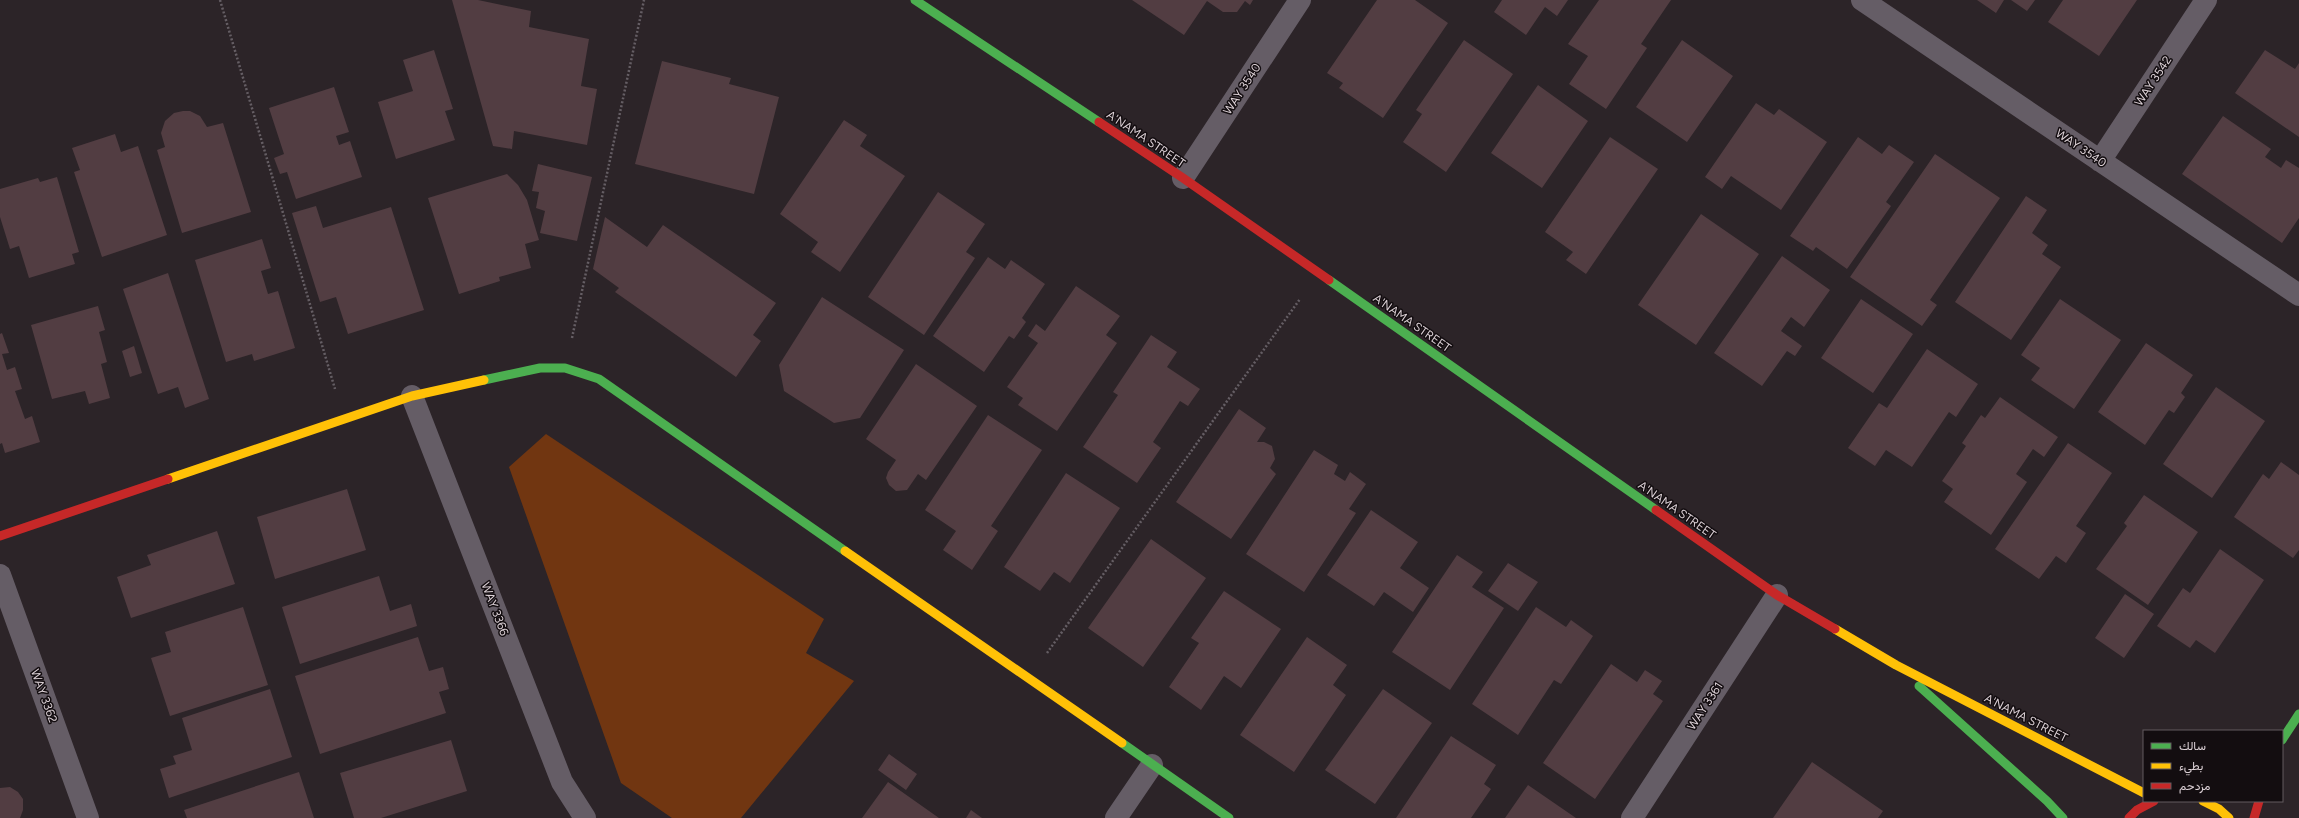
<svg xmlns="http://www.w3.org/2000/svg" width="2299" height="818" font-family="Figtree,Vazirmatn,sans-serif">
	<style>
		.green { fill: #713611 }
		.building { fill: #523d42 }
		.lines { fill: none; stroke-linecap: round; stroke-linejoin: round }
		.path { stroke: #655e64; stroke-width: 2.5; stroke-dasharray: 2 2; stroke-linecap: butt }
		.street { stroke: #655d66; stroke-width: 22 }
		.fast { stroke: #4caf50; stroke-width: 9 }
		.slow { stroke: #ffc107; stroke-width: 9 }
		.jam { stroke: #c62828; stroke-width: 9 }
		.labels { text-anchor: middle; stroke-width: 3; stroke-linejoin: round; paint-order: stroke }
		.street-label { font-size: 12px; fill: #dcd1d6; stroke: #130d10 }
	</style>
	<rect width="100%" height="100%" fill="#2c2428"/>
	<path class="green" d="M546 434 824 619 806 653 854 681 741 818H672L621 783 509 467Z"/>
	<path class="building" d="M452 0H478L531 11 529 27 589 39 581 86 597 89 587 145 514 131 512 149 493 146Z
		M1132 0H1253L1250 5 1245 1 1237 12H1223L1207 1 1184 35Z
		M1377 0H1415L1448 23 1383 118 1339 88 1343 83 1327 73Z
		M1502 0H1568L1557 16 1545 7 1526 35 1494 12Z
		M1599 0H1671L1641 44 1647 48 1606 109 1569 84 1588 56 1568 44Z
		M1977 0H2004L1996 13Z
		M2011 0H2035L2027 11Z
		M2063 0H2137L2099 56 2048 22Z
		M1464 40 1513 74 1446 172 1403 142 1422 114 1416 110Z
		M1682 40 1733 76 1687 142 1636 107Z
		M434 50 453 109 445 111 455 140 396 159 378 102 413 91 403 60Z
		M2265 50 2295 69 2299 63V137L2235 93Z
		M662 61 731 78 729 84 779 97 754 194 635 164Z
		M1538 85 1588 121 1542 188 1491 153Z
		M334 87 349 132 336 136 339 145 350 141 362 177 296 199 287 172 280 174 274 158 284 154 269 108Z
		M1756 103 1774 115 1779 109 1827 142 1781 210 1731 176 1722 189 1705 177Z
		M183 111H190L200 116 207 127 223 123 251 212 182 233 157 150 165 147 161 133 165 121 174 113Z
		M2223 116 2271 149 2265 157 2281 168 2286 160 2299 168V218L2282 243 2182 174Z
		M844 120 867 135 860 146 905 176 840 272 811 252 818 242 780 214Z
		M115 134 121 152 138 146 167 235 102 257 74 172 80 170 72 148Z
		M1610 137 1658 169 1586 274 1566 260 1573 252 1545 232Z
		M1858 137 1882 154 1889 145 1914 162 1886 202 1891 206 1847 269 1816 247 1813 251 1790 236Z
		M1935 154 2000 198 1930 300 1937 305 1922 326 1850 277Z
		M538 164 592 177 577 241 540 233 545 211 536 208 539 192 532 191Z
		M507 174 518 185 527 200 539 240 525 244 531 268 499 277 500 281 459 294 428 198Z
		M57 177 79 252 72 254 75 264 29 278 19 246 10 249 0 217V189L38 178 40 182Z
		M938 192 985 224 966 252 975 258 924 335 868 297Z
		M2026 196 2047 210 2032 233 2048 245 2042 254 2061 267 2011 340 1955 302Z
		M316 206 323 228 391 207 424 310 348 334 336 297 320 302 292 213Z
		M1701 214 1759 254 1696 345 1638 305Z
		M605 217 647 247 663 225 776 303 753 335 761 341 736 377 615 292 619 288 593 269Z
		M262 239 271 268 261 271 268 294 278 291 295 348 254 361 252 354 226 362 195 260Z
		M1782 256 1830 290 1804 327 1791 317 1781 331 1802 346 1795 356 1787 351 1762 386 1714 353Z
		M988 257 1005 269 1011 260 1045 284 1022 318 1026 322 1014 339 1009 336 984 372 933 336Z
		M168 273 209 399 185 408 178 387 158 394 123 289Z
		M1076 286 1120 316 1106 335 1117 343 1057 431 1018 405 1023 398 1007 387 1038 343 1028 336 1036 324 1045 331Z
		M822 297 904 350 860 418 834 423 784 391 779 365Z
		M1861 299 1913 334 1873 393 1821 358Z
		M2060 299 2121 340 2074 409 2031 380 2040 368 2021 355Z
		M98 306 105 330 99 332 107 362 101 364 110 398 89 404 85 391 52 399 31 325Z
		M2 333 9 353 2 354 7 370 15 367 22 389 15 391 25 419 32 416 40 442 5 453 2 443 0 444V334Z
		M1151 335 1177 352 1167 367 1200 389 1188 406 1180 401 1153 442 1161 448 1137 483 1083 447 1118 395 1113 392Z
		M2146 343 2193 375 2181 393 2185 397 2174 413 2169 410 2145 445 2098 412Z
		M134 346 142 373 130 377 122 351Z
		M1927 349 1978 384 1956 417 1949 412 1912 467 1886 450 1875 466 1848 448 1879 403 1887 408Z
		M916 364 977 406 926 480 918 474 907 490 896 491 889 485 886 478 888 472 896 460 866 439Z
		M2216 387 2265 421 2212 498 2163 464Z
		M2000 397 2058 437 2044 457 2033 449 2016 474 2027 482 1991 535 1944 502 1953 489 1942 481 1966 446 1962 443 1981 415 1985 418Z
		M1239 409 1266 428 1257 442H1264L1272 446 1275 459 1270 468 1276 474 1231 539 1176 502Z
		M988 415 1042 450 991 526 998 531 972 570 943 550 956 531 925 510Z
		M2068 443 2112 473 2076 526 2086 533 2066 563 2056 556 2039 579 1995 549Z
		M1314 450 1338 465 1334 474 1345 481 1350 472 1366 484 1349 509 1356 513 1304 592 1246 554Z
		M2281 462 2299 475V550L2293 558 2234 517 2263 474 2269 479Z
		M1066 473 1120 508 1070 583 1054 572 1040 591 1004 567Z
		M347 489 366 550 275 579 257 517Z
		M2144 495 2198 532 2148 605 2096 569 2127 526 2124 523Z
		M1371 510 1418 542 1400 568 1429 588 1413 612 1384 592 1374 606 1327 575Z
		M217 531 235 584 131 618 117 577 151 565 147 555Z
		M1151 539 1206 578 1143 667 1088 628Z
		M2220 549 2264 580 2215 653 2196 640 2190 648 2157 626 2183 588 2190 593Z
		M1457 555 1483 572 1472 587 1504 608 1450 690 1392 652Z
		M1508 563 1538 582 1518 611 1488 591Z
		M379 576 390 611 411 604 417 626 300 664 282 607Z
		M1224 591 1281 629 1241 688 1224 676 1201 710 1169 687 1199 643 1191 638Z
		M2125 594 2154 614 2124 658 2095 638Z
		M243 607 268 685 170 716 151 658 171 652 165 632Z
		M1536 607 1566 627 1571 620 1593 636 1561 684 1554 680 1518 735 1472 704Z
		M418 637 429 671 443 667 449 689 439 692 446 713 320 754 295 676Z
		M1307 637 1347 665 1333 685 1346 695 1294 772 1240 735Z
		M1611 664 1637 682 1645 670 1662 681 1653 694 1663 701 1595 799 1543 763Z
		M270 689 292 757 169 798 160 769 176 764 173 756 192 750 182 718Z
		M1383 689 1432 723 1375 804 1325 770Z
		M1451 736 1496 765 1484 784 1491 789 1471 818H1396Z
		M451 740 467 791 381 818H354L340 773Z
		M889 754 917 774 906 790 878 770Z
		M1812 762 1883 811 1878 818H1773Z
		M299 772 314 818H187L184 810Z
		M888 782 939 818H862Z
		M1528 785 1576 818H1505Z
		M10 787 18 792 23 799V810L20 818H0V788Z
		M971 810 982 818H966Z"/>
	<g class="lines">
		<path class="path" d="M220 0 335 389
			M572 338 644 0
			M1047 653 1300 299"/>
		<path class="street" d="M1862 0 2299 295
			M2100 161 2206 0
			M1183 178 1300 0
			M412 396 562 782 585 818
			M0 575 88 818
			M1116 818 1152 765
			M1632 818 1777 595"/>
		<path class="fast" d="M915 0 1099 122
			M1329 280 1656 510
			M484 380 540 368H565L599 379 845 551
			M1919 686 2047 801 2063 818
			M2282 740 2299 714
			M1122 743 1229 818"/>
		<path class="slow" d="M168 479 412 396 484 380
			M845 551 1122 743
			M1835 629 1896 665 2144 793
			M2203 801 2219 809 2229 818"/>
		<path class="jam" d="M1099 122 1183 178 1329 280
			M1656 510 1777 595 1835 629
			M0 536 168 479
			M2129 818 2137 810 2154 801
			M2254 818 2259 801"/>
	</g>
	<g class="labels">
		<g class="street-label">
			<text transform="translate(2153 81) rotate(-57)" y="4">WAY 3542</text>
			<text transform="translate(1242 89) rotate(-57)" y="4">WAY 3540</text>
			<text transform="translate(1146 139) rotate(34)" y="4">A'NAMA STREET</text>
			<text transform="translate(2081 148) rotate(34)" y="4">WAY 3540</text>
			<text transform="translate(1412 323) rotate(35)" y="4">A'NAMA STREET</text>
			<text transform="translate(1677 510) rotate(35)" y="4">A'NAMA STREET</text>
			<text transform="translate(495 609) rotate(69)" y="4">WAY 3366</text>
			<text transform="translate(44 696) rotate(70)" y="4">WAY 3362</text>
			<text transform="translate(1705 706) rotate(-57)" y="4">WAY 3361</text>
			<text transform="translate(2026 718) rotate(27)" y="4">A'NAMA STREET</text>
		</g>
	</g>
	<rect x="2143" y="730" width="140" height="72" fill="#130d10" stroke="#635b5f"/>
	<rect x="2151" y="743" width="20" height="6" fill="#4caf50" stroke="#635b5f"/>
	<text x="2179" y="750" font-size="12" fill="#dcd1d6">سالك</text>
	<rect x="2151" y="763" width="20" height="6" fill="#ffc107" stroke="#635b5f"/>
	<text x="2179" y="770" font-size="12" fill="#dcd1d6">بطيء</text>
	<rect x="2151" y="783" width="20" height="6" fill="#c62828" stroke="#635b5f"/>
	<text x="2179" y="790" font-size="12" fill="#dcd1d6">مزدحم</text>
</svg>
